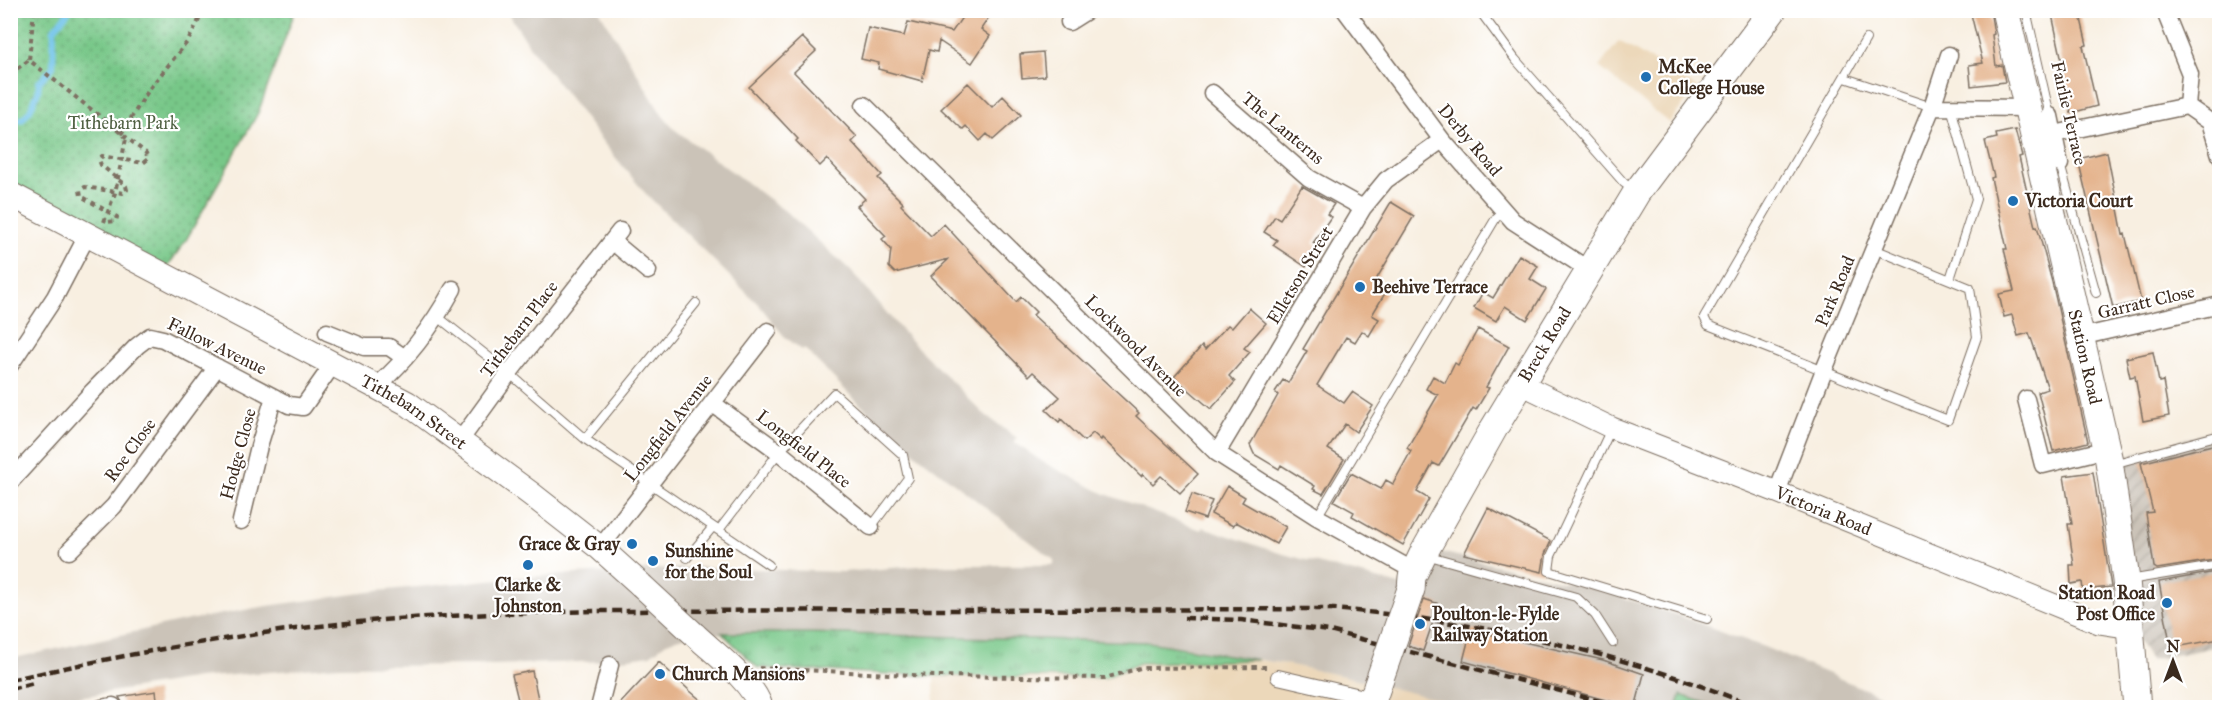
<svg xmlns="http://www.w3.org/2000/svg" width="2230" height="718" font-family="'IM FELL Great Primer',serif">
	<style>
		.built { fill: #ecd8ba }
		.industrial { fill: url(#industrial-furrows) }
		.railway { fill: #cbc3b8 }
		.grass { fill: url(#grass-tufts); stroke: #597853; stroke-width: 1.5 }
		.park { fill: url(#park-dots); stroke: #597853; stroke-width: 1.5 }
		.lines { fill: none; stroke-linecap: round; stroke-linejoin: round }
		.stream { stroke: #6ec2ea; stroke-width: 6 }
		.building { fill: #e4b38c }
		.service-casing { stroke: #7d6f62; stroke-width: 10 }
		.pedestrian-casing { stroke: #7d6f62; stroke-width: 16 }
		.minor-casing { stroke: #7d6f62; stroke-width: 19 }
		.tertiary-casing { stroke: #7d6f62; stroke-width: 23 }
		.secondary-casing { stroke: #7d6f62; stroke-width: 26 }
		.primary-casing { stroke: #7d6f62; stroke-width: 29 }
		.path { stroke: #7d6f62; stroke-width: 4; stroke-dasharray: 4.5 4.5; stroke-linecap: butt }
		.service { stroke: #fff; stroke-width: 8 }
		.pedestrian { stroke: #fff; stroke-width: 14 }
		.minor { stroke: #fff; stroke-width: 16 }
		.tertiary { stroke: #fff; stroke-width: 21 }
		.secondary { stroke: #fff; stroke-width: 24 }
		.primary { stroke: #fff; stroke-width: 27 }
		.rail { stroke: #3b2a1e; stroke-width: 4.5; stroke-dasharray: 9 4.5; stroke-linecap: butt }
		.secondary-bridge-casing { stroke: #7d6f62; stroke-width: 26; stroke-linecap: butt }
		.primary-bridge-casing { stroke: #7d6f62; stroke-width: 29; stroke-linecap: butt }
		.secondary-bridge { stroke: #fff; stroke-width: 24 }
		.primary-bridge { stroke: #fff; stroke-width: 27 }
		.poi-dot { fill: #1f6fb2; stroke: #fff; stroke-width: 2 }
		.labels { text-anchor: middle; stroke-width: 4.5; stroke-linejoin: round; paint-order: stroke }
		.poi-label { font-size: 18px; font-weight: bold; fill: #3b2a1e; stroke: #fff; text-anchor: start }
		.street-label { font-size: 18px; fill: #3b2a1e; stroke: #fff }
		.park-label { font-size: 18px; fill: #506143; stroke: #fff }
	</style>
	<defs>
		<pattern id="industrial-furrows" width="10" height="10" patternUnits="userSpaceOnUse" patternTransform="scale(1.5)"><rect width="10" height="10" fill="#cbc3b8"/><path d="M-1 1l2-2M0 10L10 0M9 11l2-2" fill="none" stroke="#a69f95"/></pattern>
		<pattern id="grass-tufts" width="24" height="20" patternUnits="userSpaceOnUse" patternTransform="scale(1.5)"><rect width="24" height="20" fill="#77c788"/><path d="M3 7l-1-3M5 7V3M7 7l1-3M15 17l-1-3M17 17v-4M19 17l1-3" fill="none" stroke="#63a26f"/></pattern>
		<pattern id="park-dots" width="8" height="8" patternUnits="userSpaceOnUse" patternTransform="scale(1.5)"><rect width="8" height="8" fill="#77c788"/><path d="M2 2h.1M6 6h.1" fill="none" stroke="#63a26f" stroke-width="1.8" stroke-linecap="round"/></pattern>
	</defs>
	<rect width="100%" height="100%" fill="#fff"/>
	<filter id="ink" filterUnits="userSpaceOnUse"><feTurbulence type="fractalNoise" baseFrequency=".0167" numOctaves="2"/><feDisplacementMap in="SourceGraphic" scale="12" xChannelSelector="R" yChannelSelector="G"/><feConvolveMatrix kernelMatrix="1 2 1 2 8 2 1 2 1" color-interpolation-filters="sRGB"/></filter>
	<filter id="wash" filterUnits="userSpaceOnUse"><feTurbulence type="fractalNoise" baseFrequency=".008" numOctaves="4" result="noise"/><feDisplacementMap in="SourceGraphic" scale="24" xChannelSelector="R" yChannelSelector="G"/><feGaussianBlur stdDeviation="1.35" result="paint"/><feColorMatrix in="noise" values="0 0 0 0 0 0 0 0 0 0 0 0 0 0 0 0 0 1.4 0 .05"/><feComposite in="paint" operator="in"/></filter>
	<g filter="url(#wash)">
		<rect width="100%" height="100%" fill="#f8efe1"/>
		<path class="built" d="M1619 41 1697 88 1669 123 1599 67Z
			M1258 660 1286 664 1344 676 1443 700 1450 707H934V676L1105 678 1140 663Z"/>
		<path class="industrial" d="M2219 429V646L2150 660 2131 628 2109 461Z"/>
		<path class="railway" d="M599 10 662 115 674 129 789 214 850 270 910 340 984 414 1017 438 1014 442 1043 462 1103 493 1201 530 1203 527 1276 552 1414 589 1436 551 1595 589 1680 616 1764 647 1908 707H1468L1344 676 1286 664 1148 642 805 633 694 634 669 641 650 655 608 661 495 665 339 666 198 678 11 708 10 659 189 620 267 606 377 591 509 578 657 569 698 567 842 572 930 565H1054V560L920 457 854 399 804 348 802 350 784 336 759 305 646 194 606 146 530 47 507 11Z"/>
		<path class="grass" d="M722 633H805L1148 642 1258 660 1140 663 1105 678 934 676 758 668Z
			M1681 695 1707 704 1706 707H1677Z"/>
		<path class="park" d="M10 11H295L258 113 186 240 163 273 11 194Z"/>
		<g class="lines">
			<path class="stream" d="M10 120H22L30 110 38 92 39 82 53 67 54 29 70 10"/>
		</g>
		<g id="blocks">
			<path class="building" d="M967 10H980L989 17 981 29 990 36 972 63 939 41 937 52 929 50 922 81 878 69 879 63 861 59 868 28 904 36 908 22 952 32Z
				M1970 10H1990L1994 34 1992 35 1996 66 2002 65 2005 82 1971 86 1969 65 1983 63Z
				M2051 10H2079L2087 45 2083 46 2097 106 2071 113 2066 92H2063L2058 71 2064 70Z
				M802 37 816 51 794 72 857 137 852 142 882 175 878 178 903 203 901 205 931 236 944 224 1016 302 1021 297 1036 312 1033 315 1139 413 1136 416 1198 474 1180 493 1161 476 1153 484 1143 474 1141 476 1102 438 1101 440 1093 433 1084 441 1061 419 1059 422 1046 410 1060 397 1033 372 1029 376 931 276 949 259 895 273 889 267 891 249 882 239 886 236 857 206 865 199 827 159 820 166 796 141 798 139 749 87Z
				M1043 52 1045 76 1022 78 1020 54Z
				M968 83 992 107 1003 96 1021 115 993 140 987 134 980 141 966 126 963 129 960 127 941 109Z
				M2015 130 2022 156 2019 157 2035 227 2037 226 2052 282 2088 442 2053 451 2038 392 2048 389 2032 341 2029 333 2018 336 2012 315 2004 317 1999 294 2014 291 2004 249H2007L1991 178 1994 177 1985 141 1997 138 1996 134Z
				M2107 152 2123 235 2125 234 2141 301 2113 308 2078 159Z
				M1302 186 1334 204 1327 214 1331 217 1313 243 1320 247 1306 267 1273 245 1277 240 1264 232 1275 216 1280 219Z
				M1391 202 1414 216 1374 283 1387 290 1372 315 1379 319 1369 336 1362 331 1355 342 1346 337 1317 385 1344 403 1352 392 1373 406 1356 432 1345 424 1328 449 1344 459 1323 494 1313 489 1315 486 1281 465 1279 469 1254 454 1250 445 1278 395 1275 392 1283 380 1288 383 1307 351 1303 349Z
				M1519 255 1538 266 1530 279 1546 289 1527 320 1505 306 1496 321 1474 308 1483 292 1493 298Z
				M1249 308 1266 323 1244 348 1250 352 1229 376 1235 382 1211 409 1174 377 1202 346 1205 350 1228 325 1232 328Z
				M1478 329 1509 346 1486 387 1489 388 1476 410 1473 408 1439 466 1433 463 1417 492 1429 499 1403 545 1352 516 1354 512 1334 501 1351 473 1381 489 1386 480 1393 484 1411 451 1407 448 1438 395 1426 389 1433 376 1445 383 1455 363 1458 365Z
				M2153 352 2159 382 2163 381 2169 416 2143 421 2135 376 2130 377 2126 358Z
				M2220 443V559L2157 569 2154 567 2146 513 2153 512 2141 463Z
				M2093 472 2111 587 2083 590 2082 582 2071 584 2070 565H2074L2068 524H2072L2064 476Z
				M1227 486 1245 497 1242 502 1286 527 1276 544 1236 522 1233 526 1211 514Z
				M1192 494 1212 501 1205 519 1185 512Z
				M1488 508 1551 541 1545 554 1542 572 1464 554Z
				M2215 572 2220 600V639L2171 648 2159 582Z
				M1424 599 1439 604 1423 651 1408 646Z
				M1471 630 1603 660 1644 674 1635 708 1463 661Z
				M659 662 690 691 710 708H616Z
				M532 671 540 708H520L512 675Z
				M156 691 158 708H123V704L119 697Z"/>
		</g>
	</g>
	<g filter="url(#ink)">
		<use href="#blocks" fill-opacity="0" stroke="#7d6f62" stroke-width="1.5"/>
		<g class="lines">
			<g class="service-casing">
				<path id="service" d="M1479 10 1515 59 1624 183 1635 191
					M2026 10 2050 116
					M1866 39 1704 317 1708 325 1948 420 1977 337 1970 288 1874 249
					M1845 78 1932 107
					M2060 164 2096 293
					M1950 279 1976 199 1951 107
					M438 317 509 373 585 439 769 565
					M1611 429 1551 556 1549 571 1707 619
					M585 439 696 303
					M2113 464 2220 435
					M1317 517 1496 218 1505 210
					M719 530 779 452 834 393 903 455 908 478 871 527
					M1426 555 1576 597 1595 615 1613 643
					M687 558 712 528
					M2129 580 2220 565"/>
			</g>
			<g class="pedestrian-casing">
				<path id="pedestrian" d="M1278 677 1373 699"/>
			</g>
			<g class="minor-casing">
				<path id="minor" d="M1345 10 1442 140 1513 221 1589 270
					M2165 12 2190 74 2187 106
					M1069 22 1088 10
					M1212 93 1309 178 1363 208
					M864 105 1217 453 1317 517 1414 571
					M1932 107 1949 55
					M2050 116 2060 164
					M2054 134 2187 106 2210 122 2220 155
					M612 241 648 271
					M327 332 364 347H389L405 358
					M2080 337 2220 305
					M10 365 55 297 88 234
					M377 386C409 358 433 325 453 289
					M2026 399 2043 465 2107 449
					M712 403 779 452 871 527
					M459 442 509 373 620 231
					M1217 453 1363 208 1386 180 1442 140
					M10 482 93 391 137 346 150 336 163 339 289 405 303 407 334 363
					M1777 492 1824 370 1932 107 2028 108
					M241 521 259 446 274 397
					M600 548 768 331
					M69 551 114 506 217 367
					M101 708 113 706
					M599 708 610 665"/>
			</g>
			<g class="tertiary-casing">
				<g id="tertiary">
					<path id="s1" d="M1521 384 1612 428 1777 492 2099 623 2131 628"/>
				</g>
			</g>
			<g class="secondary-casing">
				<g id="secondary">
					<path id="s2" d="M10 194 407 403 531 494 600 548 641 585"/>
					<path d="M694 634C714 653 753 681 761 708"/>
				</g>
			</g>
			<g class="primary-casing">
				<g id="primary">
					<path id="s3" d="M2005 10 2109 461 2126 580 2137 708"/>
					<path id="s4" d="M1411 589 1412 577 1423 554 1494 428 1637 192 1773 10"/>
					<path d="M1370 708 1378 684"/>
				</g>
			</g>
			<path class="path" d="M34 10 29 60 146 153 148 159 143 163 102 156 99 160 101 165 126 186 127 190 123 193 85 187 80 190 81 196 117 217 116 221 108 222
				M10 74 29 60
				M121 134 150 88 188 41 204 10
				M104 222 115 193 126 138
				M759 668 934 676 1105 678 1140 668 1266 667"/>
			<use href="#service" class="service"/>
			<use href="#pedestrian" class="pedestrian"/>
			<use href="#minor" class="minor"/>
			<use href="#tertiary" class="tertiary"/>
			<use href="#secondary" class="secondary"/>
			<use href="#primary" class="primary"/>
			<path class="rail" d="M1184 618 1241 620 1330 631 1626 708
				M10 680C128 653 249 632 369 621 445 615 521 613 596 611L1333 609C1475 620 1626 653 1758 708
				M10 689 34 683"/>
			<g class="secondary-bridge-casing">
				<path id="secondary-bridge" d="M641 585 694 634"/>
			</g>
			<g class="primary-bridge-casing">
				<path id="primary-bridge" d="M1378 684 1411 589"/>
			</g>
			<use href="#secondary-bridge" class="secondary-bridge"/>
			<use href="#primary-bridge" class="primary-bridge"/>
		</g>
	</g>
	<g class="poi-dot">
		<circle cx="1646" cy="77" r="6"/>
		<circle cx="2013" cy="201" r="6"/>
		<circle cx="1360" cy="287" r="6"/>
		<circle cx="632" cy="544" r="6"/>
		<circle cx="653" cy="561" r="6"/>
		<circle cx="528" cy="565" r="6"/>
		<circle cx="2167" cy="603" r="6"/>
		<circle cx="1420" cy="624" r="6"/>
		<circle cx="660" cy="674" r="6"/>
	</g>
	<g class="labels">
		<g class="poi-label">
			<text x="1658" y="73">McKee<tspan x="1658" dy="21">College House</tspan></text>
			<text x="2025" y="207">Victoria Court</text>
			<text x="1372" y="293">Beehive Terrace</text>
			<text x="620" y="550" text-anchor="end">Grace &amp; Gray</text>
			<text x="665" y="557">Sunshine<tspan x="665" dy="21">for the Soul</tspan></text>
			<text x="528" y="591" text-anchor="middle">Clarke &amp;<tspan x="528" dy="21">Johnston</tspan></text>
			<text x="2155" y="599" text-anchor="end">Station Road<tspan x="2155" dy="21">Post Office</tspan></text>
			<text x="1432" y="620">Poulton-le-Fylde<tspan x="1432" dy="21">Railway Station</tspan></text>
			<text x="672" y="680">Church Mansions</text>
		</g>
		<g class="street-label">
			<text transform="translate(2069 113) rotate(77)" y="6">Fairlie Terrace</text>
			<text transform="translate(1283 128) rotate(40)" y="6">The Lanterns</text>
			<text transform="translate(1470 140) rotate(50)" y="6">Derby Road</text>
			<text transform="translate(1300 275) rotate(-59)" y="6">Elletson Street</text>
			<text transform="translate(1835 291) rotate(-67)" y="6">Park Road</text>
			<text transform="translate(2146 302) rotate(-13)" y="6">Garratt Close</text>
			<text transform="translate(519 329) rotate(-53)" y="6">Tithebarn Place</text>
			<text dy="6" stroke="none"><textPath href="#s4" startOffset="280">Breck Road</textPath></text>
			<text transform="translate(217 346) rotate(26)" y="6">Fallow Avenue</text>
			<text transform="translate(1136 346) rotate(45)" y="6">Lockwood Avenue</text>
			<text dy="6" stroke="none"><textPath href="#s3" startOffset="356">Station Road</textPath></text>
			<text dy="6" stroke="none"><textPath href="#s2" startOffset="459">Tithebarn Street</textPath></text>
			<text transform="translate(668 428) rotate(-52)" y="6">Longfield Avenue</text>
			<text transform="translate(804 449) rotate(38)" y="6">Longfield Place</text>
			<text transform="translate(130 450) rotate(-54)" y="6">Roe Close</text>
			<text transform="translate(238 454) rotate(-75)" y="6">Hodge Close</text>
			<text dy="6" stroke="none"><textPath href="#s1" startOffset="328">Victoria Road</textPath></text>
		</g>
		<g class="park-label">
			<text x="123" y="129">Tithebarn Park</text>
		</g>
	</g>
	<rect width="2230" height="718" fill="none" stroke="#fff" stroke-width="36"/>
	<g transform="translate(2173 661)" stroke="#ffffff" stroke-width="4.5" paint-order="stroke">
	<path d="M0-4.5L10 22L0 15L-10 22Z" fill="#3b2a1e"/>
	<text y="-9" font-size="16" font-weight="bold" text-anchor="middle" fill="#3b2a1e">N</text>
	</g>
</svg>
